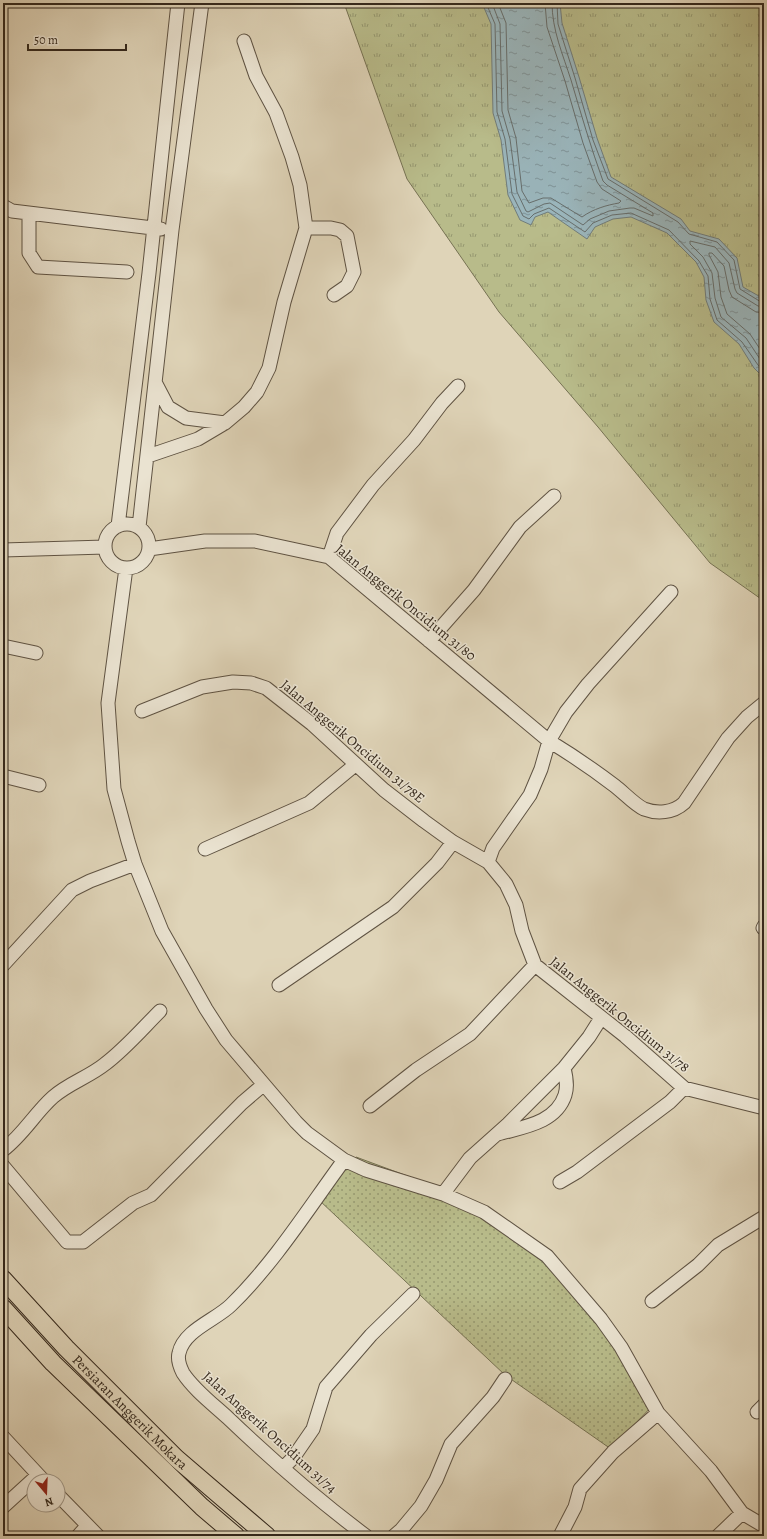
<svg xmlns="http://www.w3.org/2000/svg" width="767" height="1539" font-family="Alegreya,serif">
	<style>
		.grass { fill: url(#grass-tufts); stroke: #767253 }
		.park { fill: url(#park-dots); stroke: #767253 }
		.water { fill: url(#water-ripples); stroke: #717d7b }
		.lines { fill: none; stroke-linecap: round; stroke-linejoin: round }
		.shore { stroke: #676e6c; stroke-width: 1 }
		.minor-casing { stroke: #5f5343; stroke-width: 15 }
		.major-casing { stroke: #34281c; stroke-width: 19 }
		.minor { stroke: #eae3d1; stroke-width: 13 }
		.major { stroke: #dfd4b8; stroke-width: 17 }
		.labels { text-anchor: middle; stroke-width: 3; stroke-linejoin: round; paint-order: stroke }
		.street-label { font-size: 14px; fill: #34281c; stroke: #eae3d1 }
	</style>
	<defs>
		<pattern id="grass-tufts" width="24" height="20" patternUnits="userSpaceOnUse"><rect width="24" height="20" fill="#b8bb8a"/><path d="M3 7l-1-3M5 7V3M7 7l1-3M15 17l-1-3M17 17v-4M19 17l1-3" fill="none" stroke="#969870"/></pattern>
		<pattern id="park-dots" width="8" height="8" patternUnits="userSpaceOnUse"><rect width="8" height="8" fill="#b8bb8a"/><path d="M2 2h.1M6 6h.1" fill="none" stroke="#969870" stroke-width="1.8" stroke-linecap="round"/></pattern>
		<pattern id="water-ripples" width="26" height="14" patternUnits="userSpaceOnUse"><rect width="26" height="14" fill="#9ab5bb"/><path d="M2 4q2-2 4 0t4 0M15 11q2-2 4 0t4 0" fill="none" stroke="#7e9397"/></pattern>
	</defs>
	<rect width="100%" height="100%" fill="#dfd4b8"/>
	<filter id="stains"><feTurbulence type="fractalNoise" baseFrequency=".005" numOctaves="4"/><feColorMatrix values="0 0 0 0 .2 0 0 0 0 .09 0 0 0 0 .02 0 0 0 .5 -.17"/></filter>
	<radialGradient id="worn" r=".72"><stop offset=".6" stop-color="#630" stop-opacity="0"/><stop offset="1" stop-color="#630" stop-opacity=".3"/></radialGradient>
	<path class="grass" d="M344 3H764V601L710 563 598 427 499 312 407 179Z"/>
	<path class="park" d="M356 1157 429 1184 547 1257 656 1402 611 1449 505 1375 319 1200Z"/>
	<path class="water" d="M482 3H560L562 23 579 77 597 138 611 177 681 219 690 231 719 239 737 258 743 287 764 299V378L754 368 739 344 714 322 706 300 704 277 696 262 667 233 631 217 613 219 595 227 587 239 548 212 535 217 531 225 520 220 508 195 501 140 493 113 491 24Z"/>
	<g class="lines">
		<path class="shore" d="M486 3 495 24 497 112 505 139 512 194 523 216 529 219 534 214 549 208 585 232 593 223 612 215 631 213 669 230 699 261 708 276 710 299 717 320 742 342 758 365 764 372
			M492 3 500 24 502 111 510 139 517 192 526 211 528 212 544 204 550 203 583 225 590 219 609 211 630 208H634L653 216V213L607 185 603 181C591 148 581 114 571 80 563 55 552 30 552 3
			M498 3 506 23 508 110 516 138 522 191 529 203 543 198H551L582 217C593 209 607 205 619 203L621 201 602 189 597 182 583 143 565 81 547 27 545 3
			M557 3 558 24 575 78 593 140 608 179 678 222 689 234 717 242 734 260 740 289 761 302H764
			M764 307 758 306 737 293 735 289 729 263 715 247 690 241V244L703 257 712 273 715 298 721 317 746 338 764 365
			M764 313 756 312 732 297 729 290 724 266 712 253H709V255L718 272 721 297 727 314 750 334 764 355"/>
		<g class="minor-casing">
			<path id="minor" d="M3 206 12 211 161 229
				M29 213V253L38 267 127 272
				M306 228H331L340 230 347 236 354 272 347 286 334 295
				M156 384 168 407 186 418 225 423
				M148 456 198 439 225 423 244 407 257 392 269 368 284 302 306 228 300 185 292 157 276 113 256 76 244 41
				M105 546a22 22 0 1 1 44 0a22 22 0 1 1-44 0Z
				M118 526 149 273 178 3
				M139 527 172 230 202 3
				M149 549 205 541H255L329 557 549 741C572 755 594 770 615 786 623 792 635 805 644 809 657 814 673 813 684 803L728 738 747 717 764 703
				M3 550 105 547
				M329 557 337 533 373 485 414 440 442 403 458 386
				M126 568 108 703 114 789 128 841 135 864 162 931 206 1009 226 1040 296 1122 307 1133 344 1160 366 1170 443 1194 484 1212 547 1256 601 1319 621 1347 658 1413 711 1471 742 1513 764 1526
				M671 592 588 684 566 712 549 741 541 769 530 795 493 848 488 862 506 884 516 905 522 931 535 965 625 1036 684 1088 764 1108
				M429 641 474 590 520 527 554 496
				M3 646 36 653
				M142 711 202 687 233 682 251 683 266 688 312 724 384 790 424 821 453 842 488 862
				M3 776 39 785
				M205 849 309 803 355 765
				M763 928 764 926
				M3 965 72 890 90 881 135 864
				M279 985 393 907 437 863 453 842
				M370 1106 416 1070 470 1034 535 965
				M498 1134C523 1127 556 1123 565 1095 568 1086 566 1076 564 1068
				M3 1150C23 1135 35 1113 53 1097 69 1083 89 1077 105 1064 125 1049 142 1029 160 1011
				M344 1160C308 1209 275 1262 231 1305 216 1320 184 1330 179 1353 177 1360 180 1367 183 1373 194 1390 214 1405 228 1418 272 1460 318 1500 366 1536
				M3 1166 67 1242H83L133 1203 151 1195 242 1103 263 1085
				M560 1182 577 1172 670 1102 684 1088
				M443 1194 470 1158 508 1124 564 1068 589 1037 601 1018
				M652 1301 698 1265 718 1245 764 1217
				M757 1412 764 1405
				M3 1437 44 1481
				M283 1468 293 1458 313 1429 326 1387 371 1335 413 1294
				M58 1495 98 1536
				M3 1507 38 1475
				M78 1536 87 1526
				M394 1536 401 1530 421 1506 436 1480 451 1444 493 1397 505 1379
				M560 1536 575 1507 580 1489 613 1452 658 1413
				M718 1536 742 1513"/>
		</g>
		<g class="major-casing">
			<g id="major">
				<path id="s1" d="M3 1279 66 1348 176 1458 267 1536"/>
				<path d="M3 1308 53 1363 202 1507 236 1536"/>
			</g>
		</g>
		<use href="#minor" class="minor"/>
		<use href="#major" class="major"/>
	</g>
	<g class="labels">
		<g class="street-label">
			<text transform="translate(406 602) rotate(39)" y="5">Jalan Anggerik Oncidium 31/80</text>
			<text transform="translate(353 741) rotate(40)" y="5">Jalan Anggerik Oncidium 31/78E</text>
			<text transform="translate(620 1014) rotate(39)" y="5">Jalan Anggerik Oncidium 31/78</text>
			<text dy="5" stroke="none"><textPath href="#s1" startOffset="184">Persiaran Anggerik Mokara</textPath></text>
			<text transform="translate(270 1432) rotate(42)" y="5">Jalan Anggerik Oncidium 31/74</text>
		</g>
	</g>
	<rect width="767" height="1539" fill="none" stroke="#dfd4b8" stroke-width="16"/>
	<rect x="4" y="4" width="759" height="1531" fill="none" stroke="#34281c" stroke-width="2"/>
	<rect x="8" y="8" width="751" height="1523" fill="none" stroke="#34281c"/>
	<g transform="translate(46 1493) rotate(161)"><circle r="19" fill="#eae3d1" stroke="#a19889"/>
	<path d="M0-3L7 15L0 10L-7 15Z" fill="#8f2418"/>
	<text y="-6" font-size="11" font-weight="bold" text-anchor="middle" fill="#34281c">N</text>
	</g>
	<path d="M28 44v6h98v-6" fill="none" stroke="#34281c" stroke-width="2"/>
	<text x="34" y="44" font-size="12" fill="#34281c" stroke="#eae3d1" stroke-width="3" paint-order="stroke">50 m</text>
	<rect width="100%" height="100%" filter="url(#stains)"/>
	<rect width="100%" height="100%" fill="url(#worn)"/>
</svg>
